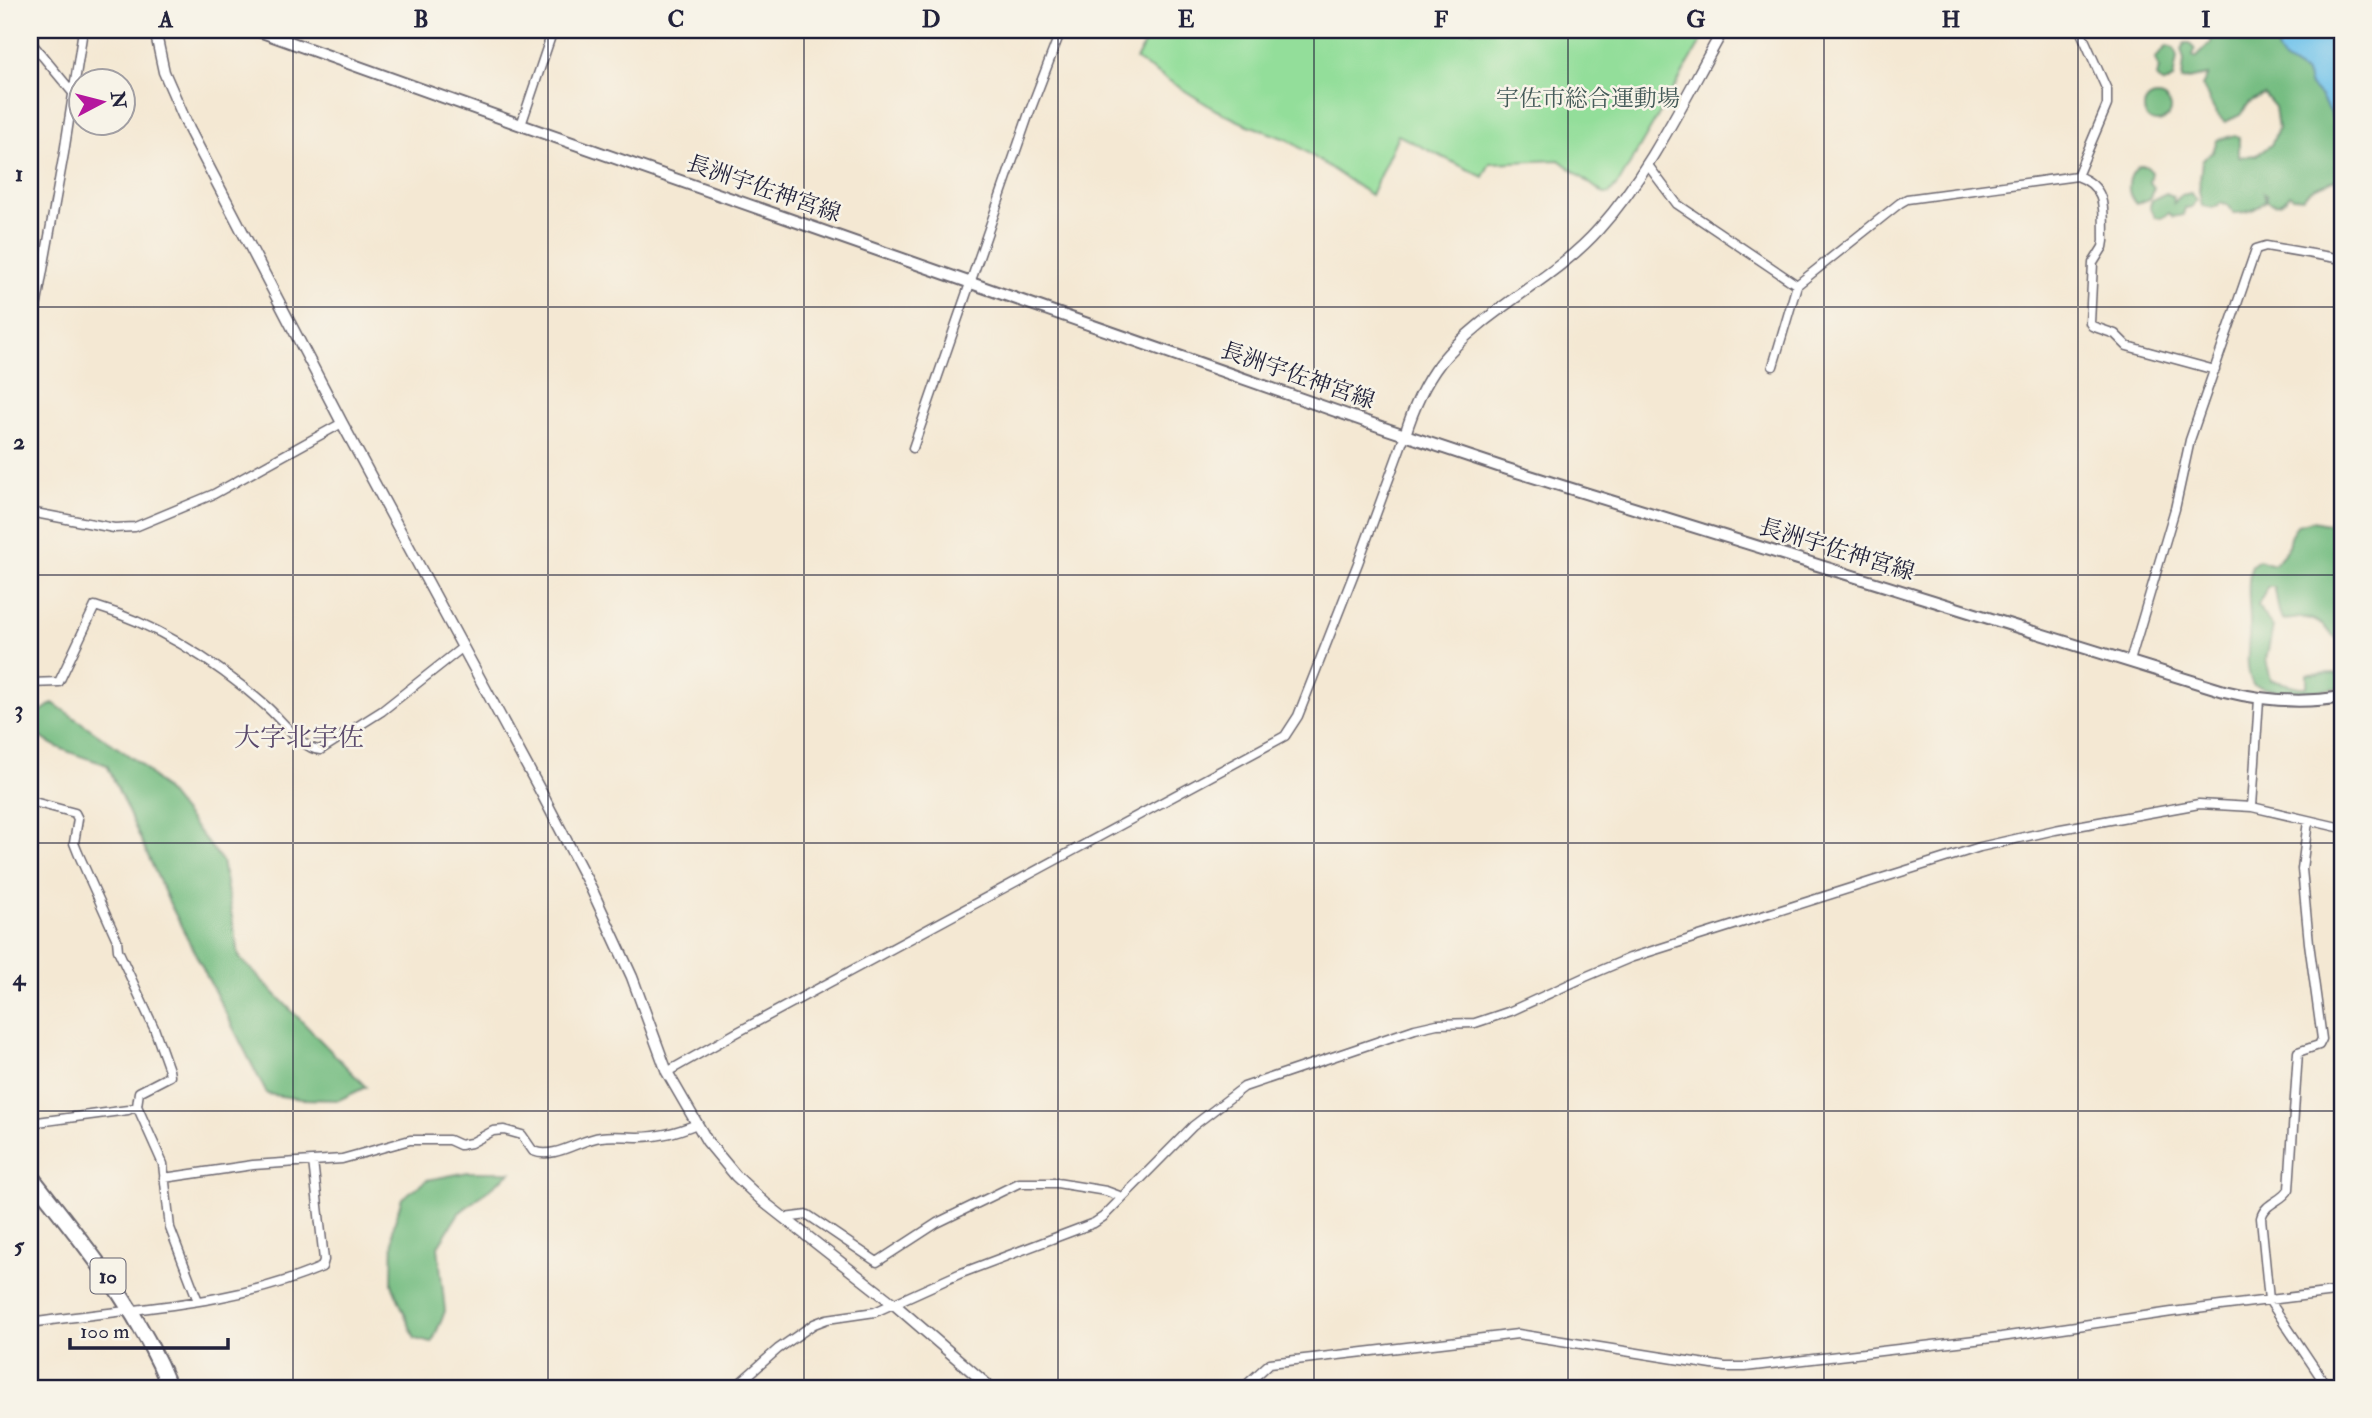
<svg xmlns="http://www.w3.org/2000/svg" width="2372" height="1418" font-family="'IM FELL Double Pica','Noto Serif JP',serif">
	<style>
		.green { fill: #93de9a; stroke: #5a806a; stroke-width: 2 }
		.forest { fill: #76bd82; stroke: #4c705e; stroke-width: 2 }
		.water { fill: #6ec2eb; stroke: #487293; stroke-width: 2 }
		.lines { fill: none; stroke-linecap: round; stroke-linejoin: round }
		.minor-casing { stroke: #6c6770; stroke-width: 11 }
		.tertiary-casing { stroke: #6c6770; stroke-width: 13 }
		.secondary-casing { stroke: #6c6770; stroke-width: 14 }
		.trunk-casing { stroke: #6c6770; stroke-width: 18 }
		.minor { stroke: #fff; stroke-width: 8 }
		.tertiary { stroke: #fff; stroke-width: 10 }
		.secondary { stroke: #fff; stroke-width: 10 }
		.trunk { stroke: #fff; stroke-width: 14 }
		.grid { fill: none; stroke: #22223b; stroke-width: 2; stroke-opacity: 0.55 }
		.labels { text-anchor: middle; stroke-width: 5; stroke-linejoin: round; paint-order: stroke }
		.shield { fill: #f7f3e8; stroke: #62616f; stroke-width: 2 }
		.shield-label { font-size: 21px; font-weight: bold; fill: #22223b }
		.park-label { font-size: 23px; fill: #445a58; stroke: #f7f3e8 }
		.street-label { font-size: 23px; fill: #22223b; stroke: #f7f3e8 }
		.quarter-label { font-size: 26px; fill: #5a496b; stroke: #f7f3e8 }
		.neatline { fill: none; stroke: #22223b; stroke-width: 2.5 }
		.grid-label { font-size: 23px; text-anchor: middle; font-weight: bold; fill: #22223b }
	</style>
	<rect width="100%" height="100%" fill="#f7f3e8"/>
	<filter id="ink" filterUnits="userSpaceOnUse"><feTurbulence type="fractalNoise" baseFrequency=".0143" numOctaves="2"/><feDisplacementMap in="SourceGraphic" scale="14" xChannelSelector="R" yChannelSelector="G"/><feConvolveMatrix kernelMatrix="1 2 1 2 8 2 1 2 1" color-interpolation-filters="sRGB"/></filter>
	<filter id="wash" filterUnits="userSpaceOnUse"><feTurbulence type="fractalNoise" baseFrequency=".00686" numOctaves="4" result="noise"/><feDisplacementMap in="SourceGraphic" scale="28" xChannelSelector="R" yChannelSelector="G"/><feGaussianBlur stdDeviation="1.57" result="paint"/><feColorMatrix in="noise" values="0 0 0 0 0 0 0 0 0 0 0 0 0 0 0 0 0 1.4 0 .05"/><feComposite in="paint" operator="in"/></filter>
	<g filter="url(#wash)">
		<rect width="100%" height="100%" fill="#f4e8d3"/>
		<path class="green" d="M1151 30H1708L1620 181 1609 194H1604L1559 160 1490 163 1483 177 1398 135 1371 195 1288 140 1243 123 1216 110 1136 60Z"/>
		<path class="forest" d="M2211 30H2279L2342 121V182L2336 179C2324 186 2311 185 2303 198L2293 197 2290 194C2284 203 2276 206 2267 201V195L2264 193 2266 201C2255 210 2248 213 2234 213L2227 204 2221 203 2213 208 2202 206 2199 191 2202 160 2213 152 2217 140 2235 135 2239 137V157L2256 155 2271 145 2278 129 2275 107 2264 94 2250 102 2240 115 2225 122C2211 111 2211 100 2202 86L2208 75 2182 80 2184 60 2181 49 2185 43H2190L2195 50 2193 56 2196 58 2211 43Z
			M2167 46 2174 48 2177 57 2173 79 2163 84 2157 77 2159 68 2155 59Z
			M2144 109a13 13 0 1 1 26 0a13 13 0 1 1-26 0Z
			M2139 166H2146L2152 172 2150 182 2154 188 2149 199 2136 204C2125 192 2127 176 2139 166Z
			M2166 193 2173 196 2174 203 2181 195 2191 193 2197 200 2192 207 2185 208 2183 215 2173 217 2169 213 2163 217H2155L2150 206 2152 200Z
			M2312 521 2338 526 2342 530V644C2331 635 2321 619 2305 618 2296 617 2291 621 2282 619 2276 608 2278 599 2274 587H2268L2258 605 2262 613 2273 627 2266 659 2271 680 2299 687H2307V674L2335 673 2342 676V687C2312 692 2284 695 2253 685 2244 667 2249 645 2250 625 2250 605 2246 584 2252 565L2259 560 2274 565 2287 550 2290 537 2297 525Z
			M53 703 141 764 168 793 222 861 239 957 366 1087 339 1100 301 1099 267 1094 169 902 107 765C86 757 30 744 30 719Z
			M468 1172H511L459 1213 438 1246 445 1311 432 1343 415 1339 392 1284 393 1228 402 1198 427 1180Z"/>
		<path class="water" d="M2268 30H2342V131L2335 123 2321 97 2310 86 2306 74 2284 60 2278 52 2275 38Z"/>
	</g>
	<g filter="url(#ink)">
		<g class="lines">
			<g class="minor-casing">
				<path id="minor" d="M30 41 73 93
					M521 125 553 30
					M1647 164 1677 204 1797 285
					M2077 176 2107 105V90L2080 30
					M30 342 64 153 83 30
					M1773 366 1797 285 1900 203 1907 199 2077 176C2109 187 2103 213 2104 241L2103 247 2093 263 2090 323 2092 326 2115 334 2127 346 2215 370
					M913 448 1028 116 1061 30
					M30 512 114 528 135 527 214 494 342 423
					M2130 661 2175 509 2190 440 2256 249 2266 246 2342 259
					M30 683 59 682 95 606C159 625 217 663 267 707 280 718 303 750 320 750L382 711 463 647
					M30 801 75 813 78 819 74 843 78 853 117 940 118 950 154 1028 169 1070 170 1076 139 1092 137 1106 163 1164 170 1228 198 1301
					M2252 807 2259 699
					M2308 821 2302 869 2309 943 2322 1039 2319 1045 2298 1052 2289 1189C2282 1202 2265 1202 2261 1218L2269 1300 2328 1388
					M667 1072 736 1033 1285 736 1298 716 1358 563 1405 435
					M30 1123 128 1110 137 1106
					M164 1178 253 1165 342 1159 410 1140H449L460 1145 471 1143 493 1131 504 1130 522 1135 533 1151C555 1160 580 1139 601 1137 613 1135 626 1137 639 1137 660 1137 677 1132 697 1124
					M784 1218 808 1215 877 1262 937 1223 1019 1183H1057L1106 1191 1122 1197
					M30 1323C127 1308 230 1307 322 1267L324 1260 313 1161
					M734 1388 778 1349 814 1324 827 1319 875 1312 959 1274 1094 1223 1103 1217 1193 1126 1244 1087 1415 1029 1437 1024 1475 1023 1511 1011 1585 977 1630 958 1980 847 2055 830 2199 804 2252 807 2342 828
					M1243 1388 1270 1363 1518 1334 1725 1367H1745L2001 1337 2172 1312 2342 1291"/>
			</g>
			<g class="tertiary-casing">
				<path id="tertiary" d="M155 30 164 72 189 129 342 423 541 792 591 888 632 977 667 1072 707 1141 736 1176 765 1203 895 1305 991 1388
					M1405 435C1413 409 1424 384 1440 363 1484 309 1553 281 1599 229 1651 171 1685 97 1723 30"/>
			</g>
			<g class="secondary-casing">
				<path id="secondary" d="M256 30 521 125 1387 429 1501 467 2224 691C2264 701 2301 704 2342 697"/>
			</g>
			<g class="trunk-casing">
				<path id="trunk" d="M30 1175C84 1245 137 1305 170 1388"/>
			</g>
			<use href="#minor" class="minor"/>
			<use href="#tertiary" class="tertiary"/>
			<use href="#secondary" class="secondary"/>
			<use href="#trunk" class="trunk"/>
		</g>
	</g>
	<path class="grid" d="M293 30V1388M548 30V1388M804 30V1388M1058 30V1388M1314 30V1388M1568 30V1388M1824 30V1388M2078 30V1388M30 307H2342M30 575H2342M30 843H2342M30 1111H2342"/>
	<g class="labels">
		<rect class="shield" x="90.5" y="1258.5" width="35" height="35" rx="5"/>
		<g class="shield-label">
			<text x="108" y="1283">10</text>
		</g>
		<g class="park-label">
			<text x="1588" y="106">宇佐市総合運動場</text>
		</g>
		<g class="street-label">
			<text transform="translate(764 188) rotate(19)" y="8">長洲宇佐神宮線</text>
			<text transform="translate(1298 375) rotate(19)" y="8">長洲宇佐神宮線</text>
			<text transform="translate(1837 549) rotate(17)" y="8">長洲宇佐神宮線</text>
		</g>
		<g class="quarter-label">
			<text x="299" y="746">大字北宇佐</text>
		</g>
	</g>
	<rect width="2372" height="1418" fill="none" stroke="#f7f3e8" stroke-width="77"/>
	<g transform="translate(102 102) rotate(83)"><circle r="33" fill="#f7f3e8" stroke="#a29fa3" stroke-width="2"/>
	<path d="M0-5L12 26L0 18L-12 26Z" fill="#b5179e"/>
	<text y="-10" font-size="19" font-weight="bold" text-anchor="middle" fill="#22223b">N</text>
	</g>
	<path d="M70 1338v10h158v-10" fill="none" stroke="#22223b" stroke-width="3.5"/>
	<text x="80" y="1338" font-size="21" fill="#22223b" stroke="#f7f3e8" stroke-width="5" paint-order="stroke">100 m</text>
	<rect x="38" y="38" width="2296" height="1342" class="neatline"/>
	<g class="grid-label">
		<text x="166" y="27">A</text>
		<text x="421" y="27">B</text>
		<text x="676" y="27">C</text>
		<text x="931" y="27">D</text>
		<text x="1186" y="27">E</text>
		<text x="1441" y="27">F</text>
		<text x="1696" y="27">G</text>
		<text x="1951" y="27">H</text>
		<text x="2206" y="27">I</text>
		<text x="19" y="181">1</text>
		<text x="19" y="449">2</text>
		<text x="19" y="717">3</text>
		<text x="19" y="985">4</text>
		<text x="19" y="1253">5</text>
	</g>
</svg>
